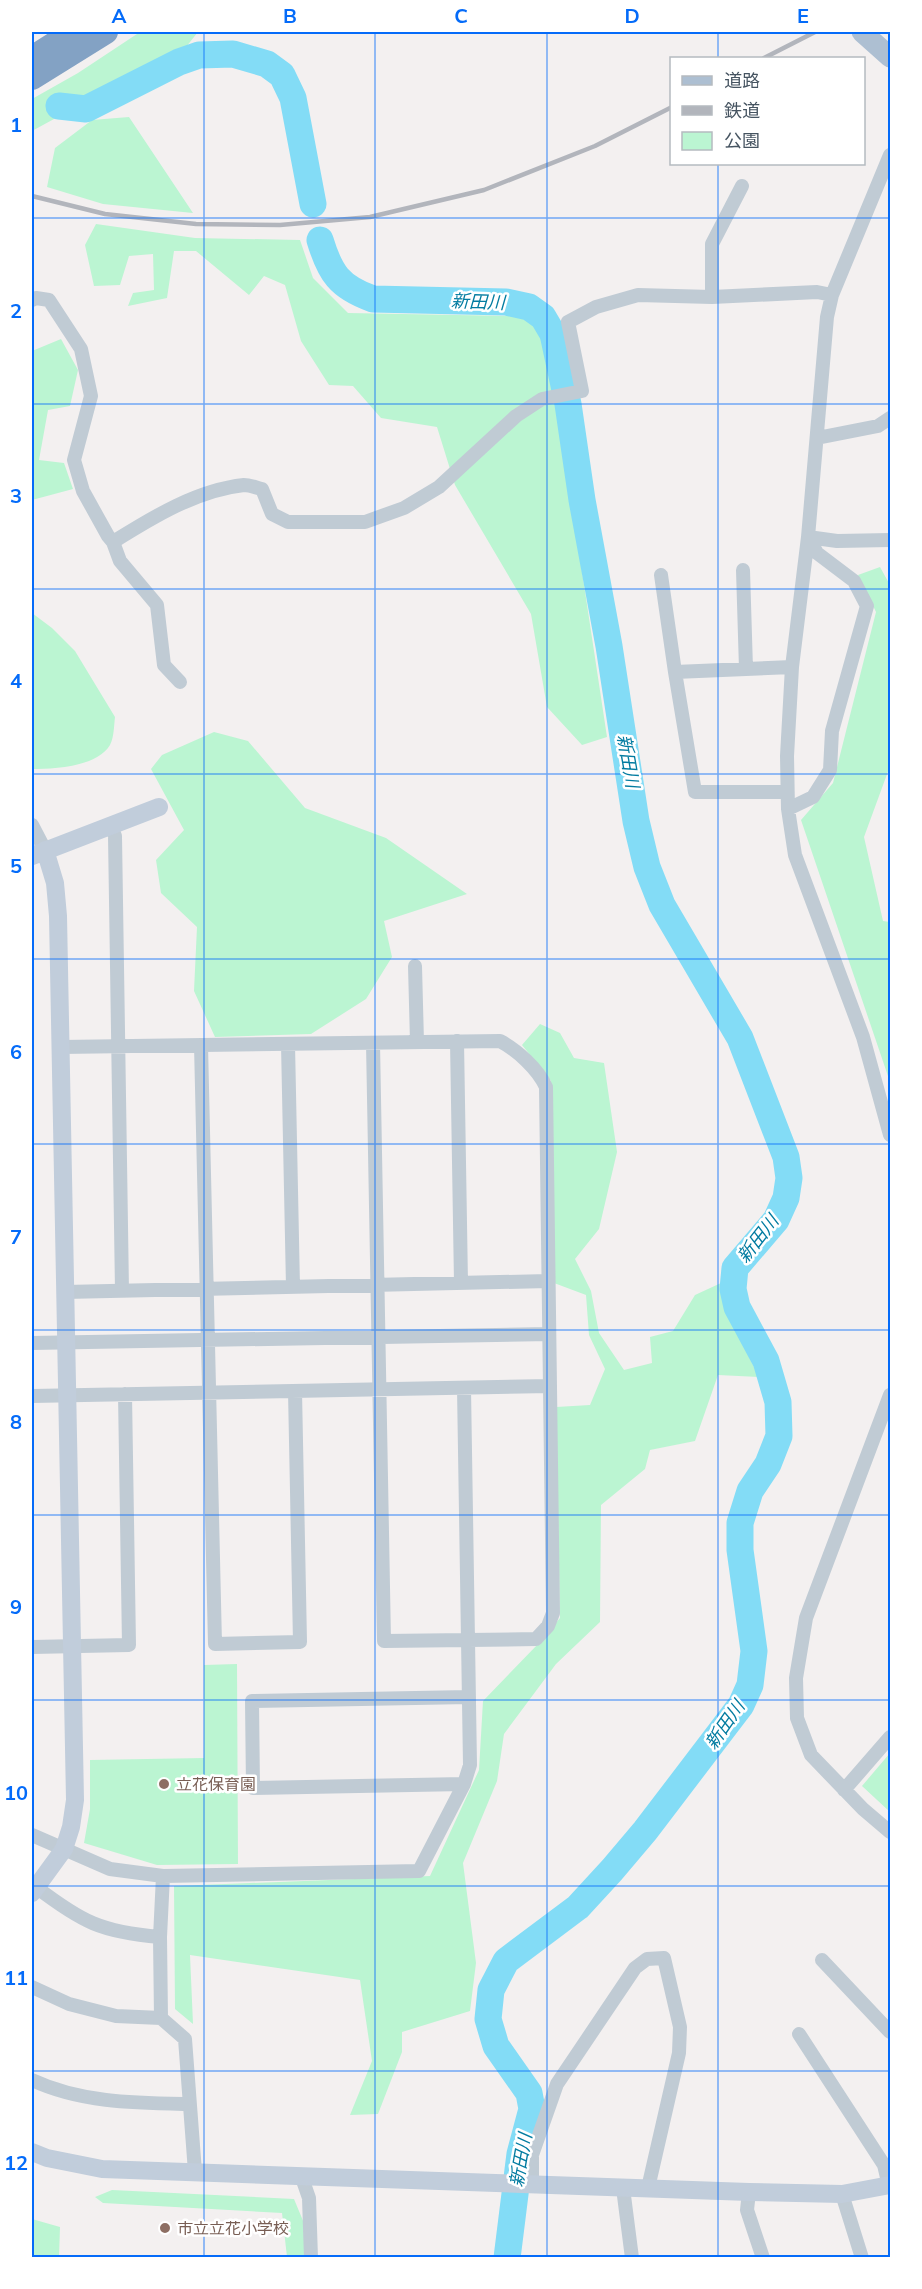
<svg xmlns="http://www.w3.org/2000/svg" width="922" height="2289" font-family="Mulish,'Noto Sans JP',sans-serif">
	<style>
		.green { fill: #bbf5d2 }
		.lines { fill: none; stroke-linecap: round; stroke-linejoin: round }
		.river { stroke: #83dcf6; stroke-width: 27 }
		.street { stroke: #c0cbd4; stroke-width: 14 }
		.secondary { stroke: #c1cddb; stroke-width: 18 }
		.primary { stroke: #adbfd2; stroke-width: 21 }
		.highway { stroke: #83a2c4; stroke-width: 24 }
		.rail { stroke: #b2b5bc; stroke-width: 4.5 }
		.grid { fill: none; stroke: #046bf9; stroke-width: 1.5; stroke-opacity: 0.55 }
		.education-dot { fill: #8d6e63; stroke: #fff; stroke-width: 2 }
		.labels { text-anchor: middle; stroke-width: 5; stroke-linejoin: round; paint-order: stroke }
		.education-label { font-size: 16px; fill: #785e54; stroke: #fff; text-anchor: start }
		.water-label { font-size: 18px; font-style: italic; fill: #037ca1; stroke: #fff }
		.neatline { fill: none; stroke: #046bf9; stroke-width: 2 }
		.grid-label { font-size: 20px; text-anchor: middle; font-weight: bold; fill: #046bf9 }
	</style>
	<rect width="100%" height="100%" fill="#f3f0f0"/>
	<path class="green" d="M140 32H198L186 47 32 131V99L78 73Z
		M129 117 193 213 103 204 47 187 55 148 92 120Z
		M96 224 195 238 300 240 313 278 348 313 515 316 532 322 547 340 607 737 582 745 547 707 531 614 455 485 437 427 381 418 353 386 329 385 301 341 285 285 264 276 249 295 196 251H174L167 298 128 306 133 293 154 290 153 254 129 256 120 285 94 286 85 245Z
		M61 339 78 370 70 406 48 410 39 460 64 463 73 489 32 500V351Z
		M880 567 890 585V766L864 837 883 921 890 922V1082L801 820 833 783 876 612 858 575Z
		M32 613 52 628 75 651 115 717C114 725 114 738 110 745 97 767 54 769 32 769Z
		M214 732 248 741 305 808 386 838 467 894 384 921 392 957 366 999 311 1034 215 1037 194 991 197 927 161 893 156 860 184 830 151 769 162 755Z
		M540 1024 560 1033 574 1058 604 1063 617 1152 599 1229 575 1259 591 1291 599 1333 624 1370 652 1363 650 1337 673 1331 695 1295 721 1283 728 1314 759 1377 718 1375 695 1441 650 1450 645 1469 601 1505 600 1622 556 1664 504 1734 497 1781 463 1863 476 1963 470 2011 402 2032V2052L378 2114 350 2115 372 2061 360 1980 190 1955 193 2024 175 2009 174 1886 430 1876 479 1770 483 1701 538 1644 560 1618 556 1407 590 1405 605 1369 589 1335 586 1295 554 1283 551 1081 522 1045Z
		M237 1664 238 1864 157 1865 84 1843 90 1809V1760L204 1758V1665Z
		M890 1753V1812L862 1786Z
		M112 2190 294 2199 318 2257H287L282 2213 103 2203 95 2197Z
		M32 2219 60 2227 59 2257H32Z"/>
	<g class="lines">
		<path class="river" d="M59 106 86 109 179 62 199 55 233 54 267 64 282 75 293 98 313 204
			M320 240C330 273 339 287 373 299L506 302 529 307 543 317 553 334 568 404 582 500 609 646 636 821 647 867 662 905 740 1038 786 1157 789 1178 786 1198 776 1220 735 1268 733 1289 737 1307 766 1361 778 1402 779 1436 768 1464 750 1491 740 1523V1550L754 1651 750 1685 741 1705 645 1831 612 1870 578 1907 506 1961 491 1990 488 2019 496 2046 529 2093 532 2109 520 2154 507 2258"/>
		<path class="street" d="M890 155 832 295 827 317 808 537 792 667 787 756 788 809 795 855 863 1037 890 1135
			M712 297V244L742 186
			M32 300 36 298 49 300 81 349 91 396 74 460 83 491 108 536 113 542C153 517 197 490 244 485 250 485 257 488 262 489L272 514 288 522H365L404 508 439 487 516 416 542 399 582 391 568 322 596 307 638 295 712 297 817 292 832 295
			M817 438 878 426 890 418
			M808 537 837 541 890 540
			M113 542 120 561 157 605 164 665 180 682
			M743 570 746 669
			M661 575 675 672 695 792H787
			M675 672 792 667
			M788 809 813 797 830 770 832 731 867 606 854 581 817 553 808 537
			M32 825 45 850
			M111 826 115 836 122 1291
			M415 966 417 1042
			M457 1041 461 1283
			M373 1043 384 1641 468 1640 464 1388
			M288 1044 293 1287
			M201 1045 215 1644 300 1642 295 1391
			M65 1292 548 1281
			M32 1343 549 1334
			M890 1395 806 1618 796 1678 797 1718 811 1755 863 1809 890 1832
			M32 1396 550 1386
			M32 1647 129 1645 125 1394
			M464 1784 253 1788 252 1701 469 1697
			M844 1790 890 1737
			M32 1835 110 1869 163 1876 419 1871 464 1784 470 1765 468 1640 536 1639 548 1626 553 1613 546 1087C538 1069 517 1050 500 1041L61 1047
			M36 1887C82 1922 101 1932 160 1937
			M822 1960 890 2032
			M32 1987 69 2004 116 2016 161 2018 185 2039 195 2172
			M161 2018 160 1937 163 1876
			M799 2034 884 2165 889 2186
			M32 2080C81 2103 136 2103 190 2104
			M301 2175 309 2198 311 2258
			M532 2183V2155L557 2084 635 1968 647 1959 664 1958 680 2027 679 2053 648 2188
			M623 2188 632 2258
			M749 2192 747 2210 763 2258
			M842 2194 862 2258"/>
		<path class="secondary" d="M32 856 159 807
			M32 1893 64 1849 71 1827 75 1800 58 916 55 883 45 850
			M32 2152 47 2158 102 2169 749 2192 842 2194 890 2185"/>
		<path class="primary" d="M862 32 890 57"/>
		<path class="highway" d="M32 58 73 32
			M32 78 106 32"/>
		<path class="rail" d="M764 58 815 32
			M32 196 105 214 196 224 280 225 370 217 484 190 595 146 672 107"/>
	</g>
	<path class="grid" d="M204 32V2258M375 32V2258M547 32V2258M718 32V58M718 164V2258M32 218H890M32 404H890M32 589H890M32 774H890M32 959H890M32 1144H890M32 1330H890M32 1515H890M32 1700H890M32 1886H890M32 2071H890"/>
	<g class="education-dot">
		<circle cx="164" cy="1784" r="6"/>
		<circle cx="165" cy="2228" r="6"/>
	</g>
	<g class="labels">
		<g class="education-label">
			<text x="176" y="1790">立花保育園</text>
			<text x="177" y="2234">市立立花小学校</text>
		</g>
		<g class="water-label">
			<text transform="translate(478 302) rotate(2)" y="6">新田川</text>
			<text transform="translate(628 761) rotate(80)" y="6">新田川</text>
			<text transform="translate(758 1239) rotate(-52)" y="6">新田川</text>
			<text transform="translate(725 1725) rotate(-55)" y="6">新田川</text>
			<text transform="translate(521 2160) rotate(-80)" y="6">新田川</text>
		</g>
	</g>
	<rect width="922" height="2289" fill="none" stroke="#ffffff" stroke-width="66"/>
	<rect x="670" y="57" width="195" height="108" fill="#ffffff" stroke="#b5bbc0" stroke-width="1.5"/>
	<rect x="682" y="76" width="30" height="9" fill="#adbfd2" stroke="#b5bbc0" stroke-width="1.5"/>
	<text x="724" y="87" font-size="18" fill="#465461">道路</text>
	<rect x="682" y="106" width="30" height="9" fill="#b2b5bc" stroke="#b5bbc0" stroke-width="1.5"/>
	<text x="724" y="117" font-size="18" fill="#465461">鉄道</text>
	<rect x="682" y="132" width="30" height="18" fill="#bbf5d2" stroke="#b5bbc0" stroke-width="1.5"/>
	<text x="724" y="147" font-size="18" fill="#465461">公園</text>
	<rect x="33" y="33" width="856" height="2223" class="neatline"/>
	<g class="grid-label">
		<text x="119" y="23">A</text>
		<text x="290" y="23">B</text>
		<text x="461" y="23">C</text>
		<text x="632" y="23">D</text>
		<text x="803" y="23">E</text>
		<text x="16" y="132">1</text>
		<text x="16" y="318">2</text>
		<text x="16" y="503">3</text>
		<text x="16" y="688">4</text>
		<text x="16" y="873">5</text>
		<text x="16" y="1059">6</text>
		<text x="16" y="1244">7</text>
		<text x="16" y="1429">8</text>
		<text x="16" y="1614">9</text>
		<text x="16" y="1800">10</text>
		<text x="16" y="1985">11</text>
		<text x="16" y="2170">12</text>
	</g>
</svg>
